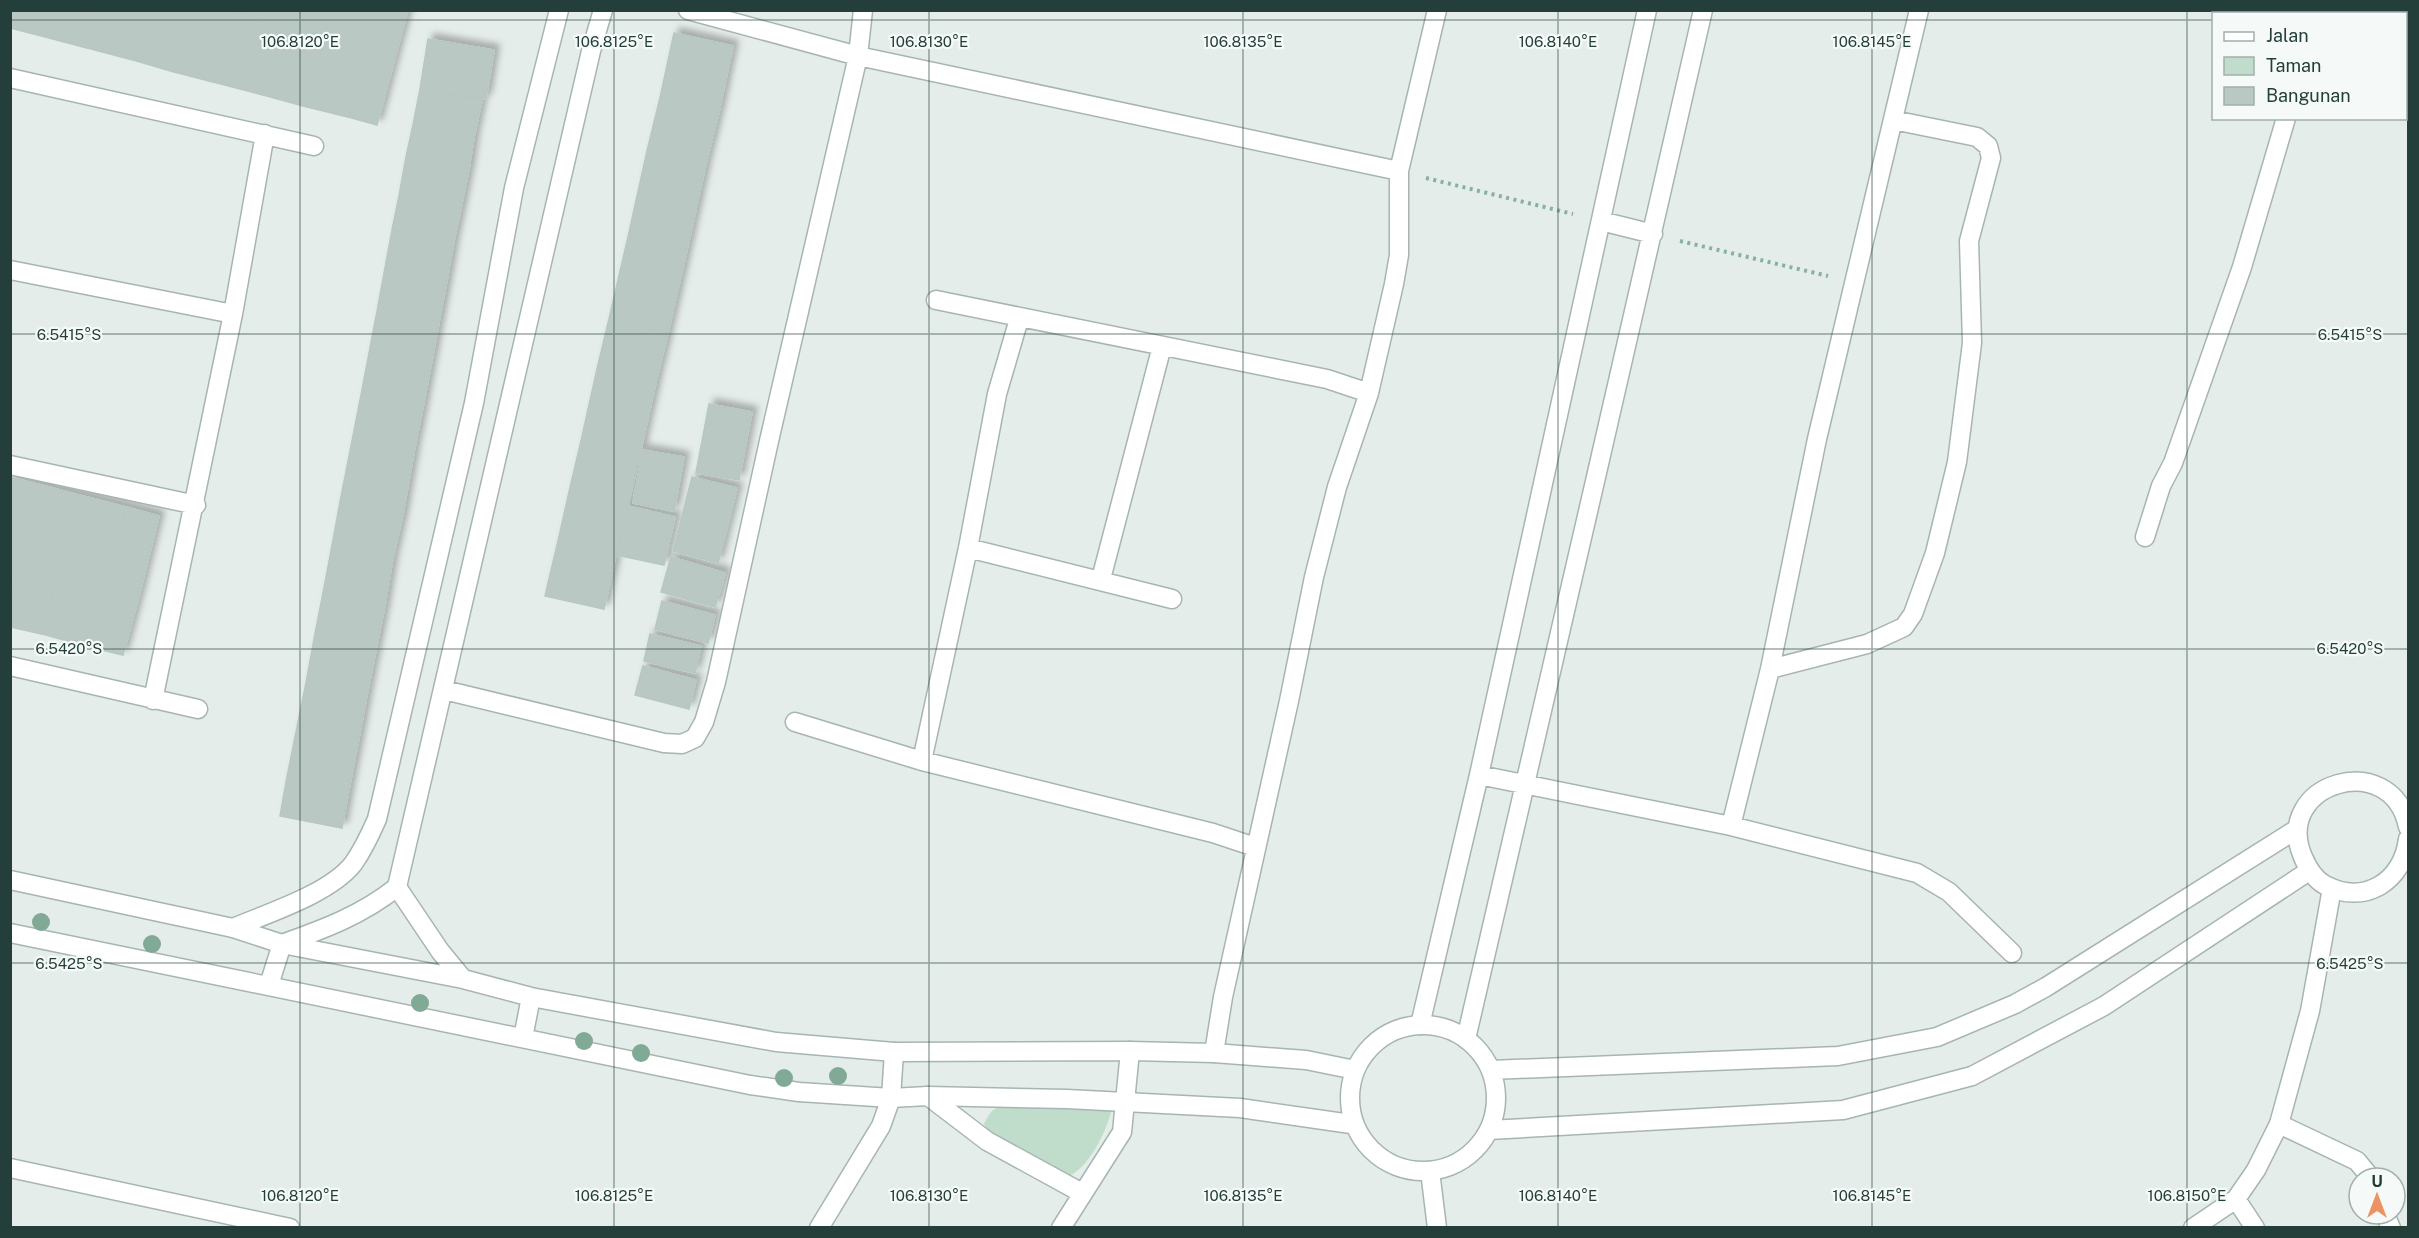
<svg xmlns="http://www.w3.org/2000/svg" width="2419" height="1238" font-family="'Public Sans',sans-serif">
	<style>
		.green { fill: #bfddca }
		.building { fill: #bac8c4; stroke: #b7c7c2; stroke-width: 1.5; filter: url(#shadow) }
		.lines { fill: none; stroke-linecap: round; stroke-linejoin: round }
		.service-casing { stroke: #a7b5b2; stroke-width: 21 }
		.minor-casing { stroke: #a7b5b2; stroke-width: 21 }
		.tertiary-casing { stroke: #a7b5b2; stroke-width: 21 }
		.path { stroke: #87afa7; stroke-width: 4; stroke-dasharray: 3 4.5; stroke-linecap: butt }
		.service { stroke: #fff; stroke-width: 18 }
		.minor { stroke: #fff; stroke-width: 18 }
		.tertiary { stroke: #fff; stroke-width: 18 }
		.tree { fill: #81aa96 }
		.ticks { fill: none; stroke: #243e3a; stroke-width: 1.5; stroke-opacity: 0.45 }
		.ticks-label { font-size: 15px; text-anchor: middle; fill: #243e3a; stroke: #f5faf8; stroke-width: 4.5; stroke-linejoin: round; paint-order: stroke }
	</style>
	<defs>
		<filter id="shadow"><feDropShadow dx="5.5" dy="-5.5" stdDeviation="3" flood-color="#0004"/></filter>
	</defs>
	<rect width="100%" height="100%" fill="#e5edea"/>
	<path class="green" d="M1006 1105 1106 1107 1111 1112C1106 1132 1089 1167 1069 1176L989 1133 984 1124C990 1111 993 1108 1006 1105Z"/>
	<path class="building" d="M10 10H36L30 33 10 28Z
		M36 10H97L87 48 30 33Z
		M97 10H146L133 60 87 48Z
		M146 10H190L174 72 133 60Z
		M190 10 233 11 213 82 174 72Z
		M233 10H286L282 24Z
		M286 10H333L326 36 282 24Z
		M333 10H377L367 46 326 36Z
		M377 10H408L396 54 367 46Z
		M233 11 282 24 263 95 213 82Z
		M282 24 326 36 307 107 263 95Z
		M674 33 733 46 719 112 660 98Z
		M326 36 367 46 348 117 307 107Z
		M428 39 494 50 486 99 420 89Z
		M367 46 396 54 377 125 348 117Z
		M420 89 482 100 474 137 413 125Z
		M660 98 719 112 706 164 647 151Z
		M413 125 474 137 469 169 406 157Z
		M647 151 706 164 687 250 628 237Z
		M406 157 469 169 461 208 399 196Z
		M399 196 461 208 454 241 392 230Z
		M392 230 454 241 447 280 385 268Z
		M628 237 687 250 668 333 609 319Z
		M385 268 447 280 440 317 378 306Z
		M378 306 440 317 432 360 370 348Z
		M609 319 668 333 656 382 597 369Z
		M370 348 432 360 424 402 362 390Z
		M597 369 656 382 640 454 581 441Z
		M362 390 424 402 414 452 352 441Z
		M709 404 752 412 739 480 696 473Z
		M352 441 414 452 403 514 340 502Z
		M581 441 640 454 628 506 569 492Z
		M643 450 684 457 674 511 633 503Z
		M10 477 41 485 21 561 10 558Z
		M692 477 737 488 718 563 673 551Z
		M41 485 79 495 59 570 21 561Z
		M569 492 628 506 616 555 558 541Z
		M79 495 126 507 106 583 59 570Z
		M340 502 403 514 392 563 331 551Z
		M628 506 675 517 664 565 616 555Z
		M126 507 159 516 140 592 106 583Z
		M558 541 616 555 604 609 545 596Z
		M331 551 392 563 385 605 323 593Z
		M671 557 725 573 715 607 661 592Z
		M10 558 21 561 10 600Z
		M21 561 59 570 42 634 10 627V600Z
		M59 570 106 583 89 647 42 634Z
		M106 583 140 592 123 655 89 647Z
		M323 593 385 605 376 650 314 639Z
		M662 601 715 615 708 643 655 629Z
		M650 634 701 646 695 673 644 661Z
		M314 639 376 650 367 695 306 683Z
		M643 666 696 680 689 709 635 695Z
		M306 683 367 695 359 738 297 727Z
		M297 727 359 738 349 789 287 777Z
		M287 777 349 789 342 828 280 816Z"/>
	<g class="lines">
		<g class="service-casing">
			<path id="service" d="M2279 1124 2357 1161 2371 1178
				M2385 1214 2391 1228"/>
		</g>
		<g class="minor-casing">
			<path id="minor" d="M688 10 858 56 1399 171
				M2236 14 2237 10
				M2308 14 2309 10
				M10 78 314 146
				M1601 221 1653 234
				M10 270 233 314
				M936 300 1327 379 1369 393
				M10 465 196 505
				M2145 537 2161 486 2173 463 2242 267 2286 118
				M968 548 1172 599
				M1101 579 1162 346
				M10 666 198 709
				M1770 669 1867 644 1904 627 1913 614 1935 553 1957 462 1972 343 1969 241 1991 158 1988 146 1977 137 1893 120
				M444 690 664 743 682 744 695 738 704 722 716 682 769 441 858 56 863 10
				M153 700 233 314 265 134
				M795 722 922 761 1213 833 1255 847
				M922 761 968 548 997 394 1019 319
				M1479 775 1731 826 1917 873 1949 892 2012 953
				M1731 826 1770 669 1817 439 1919 10
				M233 928C268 913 329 894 353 864 363 850 370 835 377 819L474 403 514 188 559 10
				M269 985 282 944C324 929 362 915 397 887L591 51 603 10
				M1420 1025 1479 775 1647 10
				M1466 1039C1543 695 1627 354 1703 10
				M1214 1053 1223 997 1289 701 1314 577 1337 487 1369 393 1394 284 1399 255V171L1437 10
				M928 1096 987 1141 1082 1193
				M10 1168 290 1228
				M1430 1171 1437 1228
				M2236 1199 2255 1228
				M819 1228 881 1126 891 1098 894 1052
				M1061 1228 1122 1132 1130 1051
				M2193 1228 2236 1199 2256 1170 2279 1124 2310 1011 2332 888"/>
		</g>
		<g class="tertiary-casing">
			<path id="tertiary" d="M2408 827C2392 747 2271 783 2303 857 2308 869 2314 879 2325 885 2365 906 2403 881 2408 839
				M10 880 233 928 282 944 463 979 531 997 776 1042 894 1052 1130 1051 1214 1053 1306 1060 1355 1070
				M397 887 440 951 463 979
				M10 933 750 1085 799 1092 891 1098 928 1096 1067 1099 1240 1108 1351 1124
				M1350 1098a73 73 0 1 1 146 0a73 73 0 1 1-146 0Z
				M523 1038 531 997
				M1491 1070 1838 1056 1937 1037 2015 1004 2046 987 2297 829
				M1489 1130 1843 1110 1972 1076 2104 1006 2309 871"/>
		</g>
		<path class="path" d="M1426 178 1573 214
			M1680 241 1828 276"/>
		<use href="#service" class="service"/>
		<use href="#minor" class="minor"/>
		<use href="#tertiary" class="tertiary"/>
	</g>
	<g class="tree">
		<circle cx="41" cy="922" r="9"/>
		<circle cx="152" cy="944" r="9"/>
		<circle cx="420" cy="1003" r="9"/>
		<circle cx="584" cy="1041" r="9"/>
		<circle cx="641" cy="1053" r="9"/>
		<circle cx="838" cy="1076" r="9"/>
		<circle cx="784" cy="1078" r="9"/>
	</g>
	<path class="ticks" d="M300 10V1228M614 10V1228M929 10V1228M1243 10V1228M1558 10V1228M1872 10V1228M2187 10V1228M10 20H2214M2406 20H2408M10 334H2408M10 649H2408M10 963H2408"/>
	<g class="ticks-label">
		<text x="300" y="47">106.8120°E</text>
		<text x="614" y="47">106.8125°E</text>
		<text x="929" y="47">106.8130°E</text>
		<text x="1243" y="47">106.8135°E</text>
		<text x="1558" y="47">106.8140°E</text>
		<text x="1872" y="47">106.8145°E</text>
		<text x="69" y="340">6.5415°S</text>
		<text x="2350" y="340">6.5415°S</text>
		<text x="69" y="654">6.5420°S</text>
		<text x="2350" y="654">6.5420°S</text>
		<text x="69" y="969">6.5425°S</text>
		<text x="2350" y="969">6.5425°S</text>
		<text x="300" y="1201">106.8120°E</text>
		<text x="614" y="1201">106.8125°E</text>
		<text x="929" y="1201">106.8130°E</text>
		<text x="1243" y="1201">106.8135°E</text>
		<text x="1558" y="1201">106.8140°E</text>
		<text x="1872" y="1201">106.8145°E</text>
		<text x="2187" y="1201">106.8150°E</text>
	</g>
	<rect width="2419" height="1238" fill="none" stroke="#243e3a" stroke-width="24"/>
	<rect x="2212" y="12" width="195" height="108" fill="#f5faf8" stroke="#a1afac" stroke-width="1.5"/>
	<rect x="2224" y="32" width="30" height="9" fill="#ffffff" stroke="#a1afac" stroke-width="1.5"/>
	<text x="2266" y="42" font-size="18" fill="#243e3a">Jalan</text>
	<rect x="2224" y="57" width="30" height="18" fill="#bfddca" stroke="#a1afac" stroke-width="1.5"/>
	<text x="2266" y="72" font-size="18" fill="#243e3a">Taman</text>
	<rect x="2224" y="87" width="30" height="18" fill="#bac8c4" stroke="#a1afac" stroke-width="1.5"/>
	<text x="2266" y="102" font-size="18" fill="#243e3a">Bangunan</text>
	<g transform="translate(2377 1196)"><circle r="28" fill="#f5faf8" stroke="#a1afac" stroke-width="1.5"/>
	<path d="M0-4.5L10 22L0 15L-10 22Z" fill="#ec9364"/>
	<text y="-9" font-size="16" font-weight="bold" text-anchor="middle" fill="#243e3a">U</text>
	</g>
</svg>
